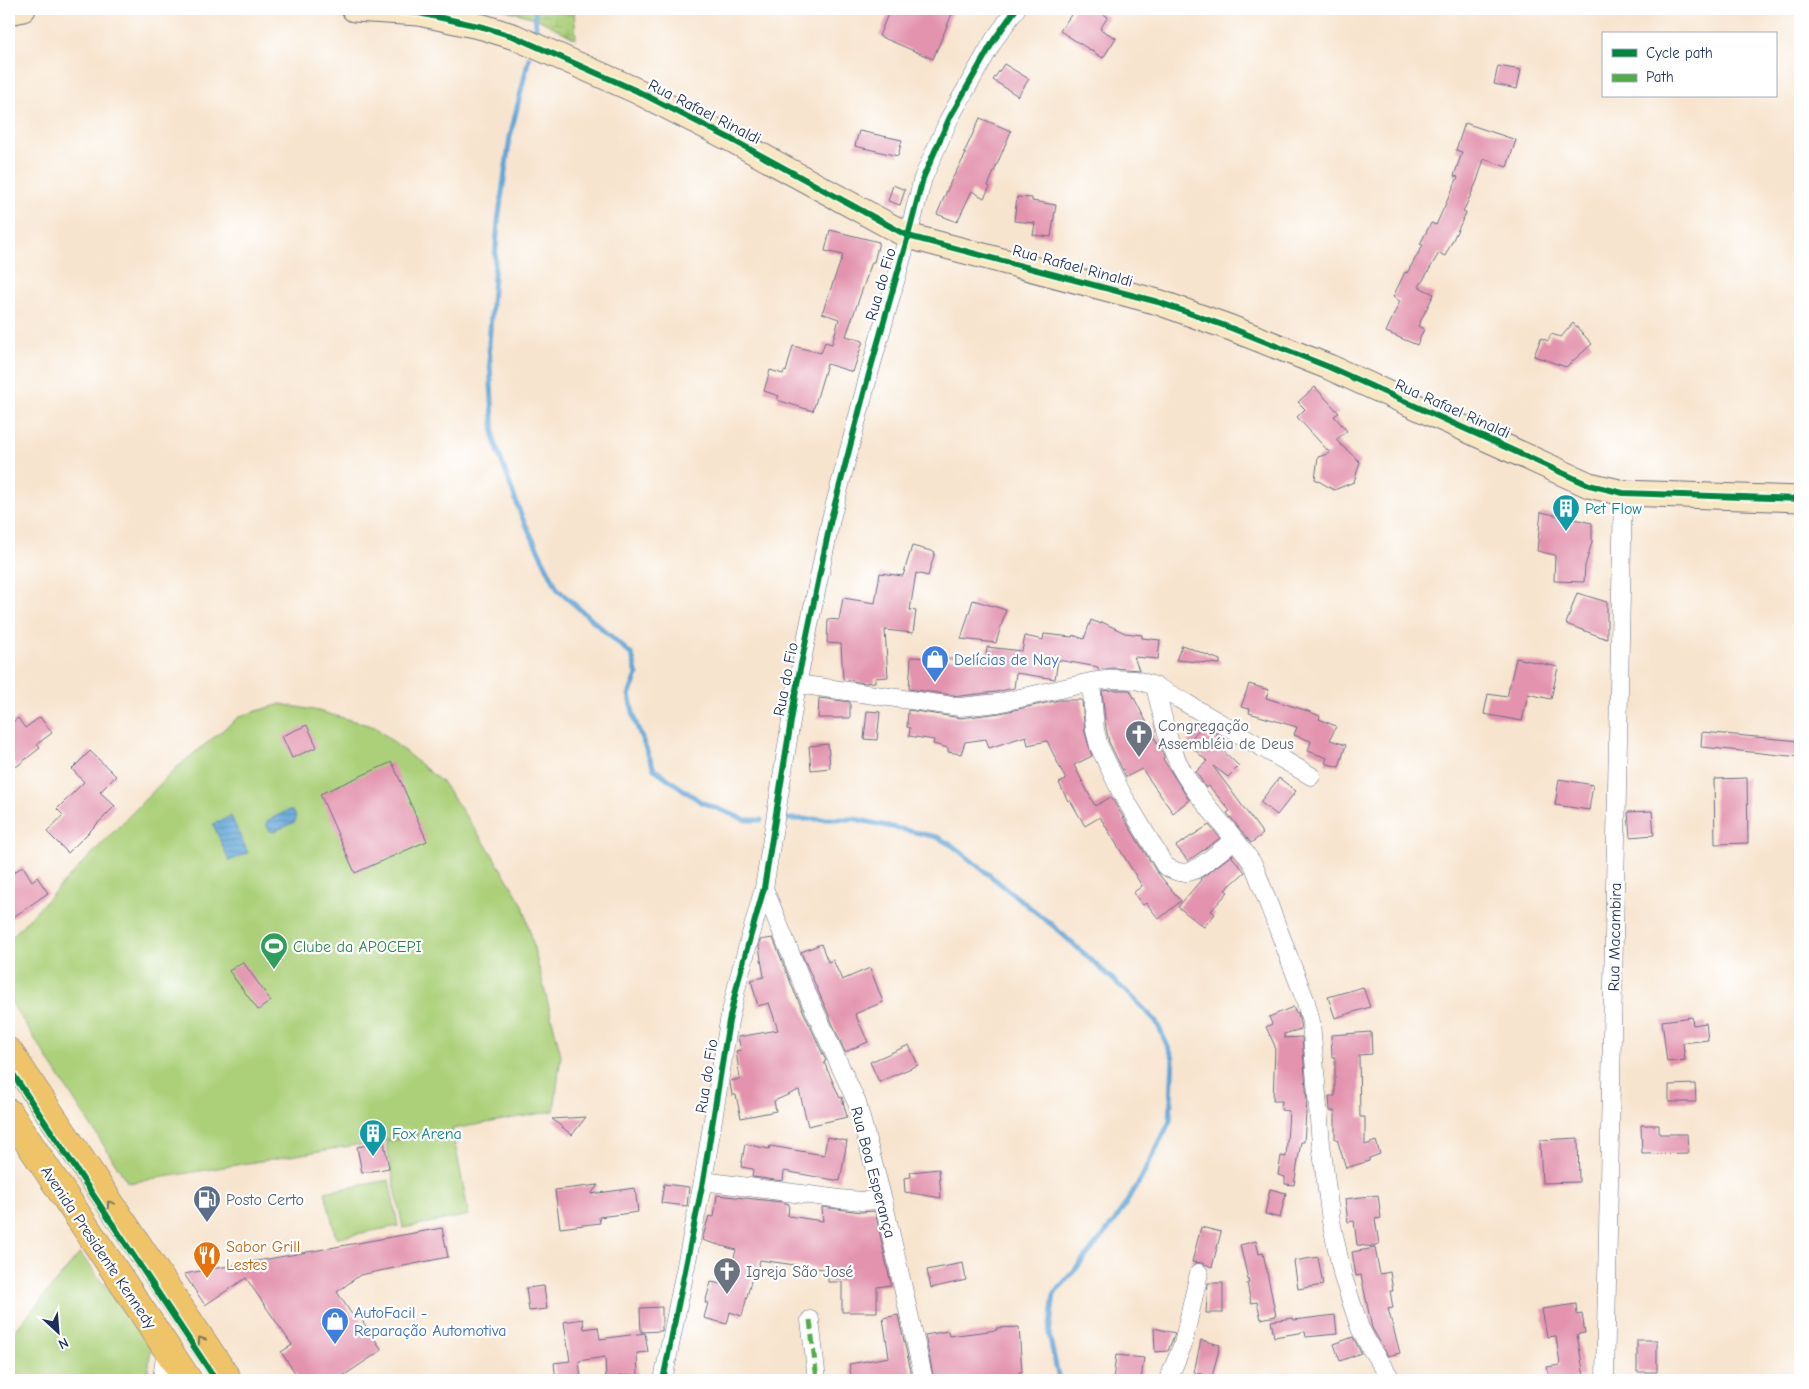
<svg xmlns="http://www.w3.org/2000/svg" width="1809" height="1389" font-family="'Comic Neue',sans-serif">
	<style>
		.wetland { fill: url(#wetland-marsh); stroke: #64806c }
		.green { fill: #acd079; stroke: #64806c }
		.water { fill: url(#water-rules); stroke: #3e6a9a }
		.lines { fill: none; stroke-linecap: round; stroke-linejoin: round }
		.stream { stroke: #62a6d7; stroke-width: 5 }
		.building { fill: #e393ad }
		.street-casing { stroke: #686e85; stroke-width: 19 }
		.secondary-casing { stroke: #686e85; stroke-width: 27 }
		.primary-casing { stroke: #686e85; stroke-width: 29 }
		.street { stroke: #fff; stroke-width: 18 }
		.secondary { stroke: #f9e7c3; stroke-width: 25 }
		.primary { stroke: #efc469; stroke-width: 28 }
		.quiet { stroke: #52ab49; stroke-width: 5; stroke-dasharray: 10 5; stroke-linecap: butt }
		.cycleway-casing { stroke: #fff; stroke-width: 9 }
		.cycleway { stroke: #00873e; stroke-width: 6 }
		.oneway { stroke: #7a7263 }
		.labels { text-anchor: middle; stroke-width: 4.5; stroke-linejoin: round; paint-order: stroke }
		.street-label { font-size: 16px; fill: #1b2f5e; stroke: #fff }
		.culture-label { font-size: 16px; fill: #0d838f; stroke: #fff; text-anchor: start }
		.shop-label { font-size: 16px; fill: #366cbe; stroke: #fff; text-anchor: start }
		.worship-label { font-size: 16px; fill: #5b616d; stroke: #fff; text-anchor: start }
		.leisure-label { font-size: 16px; fill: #27864d; stroke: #fff; text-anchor: start }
		.service-label { font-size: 16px; fill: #4e5e75; stroke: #fff; text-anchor: start }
		.food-label { font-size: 16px; fill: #c56008; stroke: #fff; text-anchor: start }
	</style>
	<defs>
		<pattern id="wetland-marsh" width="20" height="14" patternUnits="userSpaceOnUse" patternTransform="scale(1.25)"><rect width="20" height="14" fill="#acd079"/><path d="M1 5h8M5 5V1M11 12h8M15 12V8" fill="none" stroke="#93b36b"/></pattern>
		<pattern id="water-rules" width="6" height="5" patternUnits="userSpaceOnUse" patternTransform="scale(1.25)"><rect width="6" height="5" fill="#62a6d7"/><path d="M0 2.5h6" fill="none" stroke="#5088b2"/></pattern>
	</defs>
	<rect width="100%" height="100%" fill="#fff"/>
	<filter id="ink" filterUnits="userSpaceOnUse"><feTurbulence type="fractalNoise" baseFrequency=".02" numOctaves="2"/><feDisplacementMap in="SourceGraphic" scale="10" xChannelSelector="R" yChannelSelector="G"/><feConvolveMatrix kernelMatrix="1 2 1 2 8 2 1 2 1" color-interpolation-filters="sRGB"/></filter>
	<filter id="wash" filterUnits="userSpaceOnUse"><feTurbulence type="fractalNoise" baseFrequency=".0096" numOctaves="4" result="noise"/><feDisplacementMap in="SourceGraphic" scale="20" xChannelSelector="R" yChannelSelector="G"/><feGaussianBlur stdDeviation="1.12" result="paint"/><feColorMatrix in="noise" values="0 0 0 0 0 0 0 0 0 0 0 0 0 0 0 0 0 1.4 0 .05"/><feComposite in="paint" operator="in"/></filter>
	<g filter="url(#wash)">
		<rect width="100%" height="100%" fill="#f7e4ce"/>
		<path class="wetland" d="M503 9H574L576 39 538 19Z"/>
		<path class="green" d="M281 704 318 711 375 727 443 783 490 851 523 905 561 1055 554 1111 452 1129 469 1215 403 1228 386 1142 428 1133 128 1183 9 999V940L31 916 175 769 240 716Z
			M389 1180 398 1226 336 1238 325 1192Z
			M80 1253 151 1346 147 1380H9V1338Z"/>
		<path class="water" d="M289 810C295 811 297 817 295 822L273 832 270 831 266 824 268 820Z
			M231 816 248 853 229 861 213 824Z"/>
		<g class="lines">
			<path class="stream" d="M535 9 536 29
				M529 58 510 137 498 221 489 344 494 440 521 515 558 590 632 655 637 675 629 695 635 721 654 769 701 802 746 820H761
				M788 819H855L937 837 953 846 1052 925 1127 992 1156 1021 1173 1058 1170 1121 1141 1179 1115 1221 1079 1265 1054 1294 1049 1334 1059 1380"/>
		</g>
		<g id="blocks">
			<path class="building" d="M890 9H954L933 59 879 36Z
				M1075 9H1095L1108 17 1100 29 1116 38 1103 58 1060 31Z
				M1004 64 1029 79 1018 96 993 80Z
				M1498 66 1521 70 1517 89 1494 84Z
				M980 118 1011 131 988 186 990 187 984 198 972 191 957 222 937 214 952 179 966 154 964 153Z
				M1465 123 1516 140 1507 167 1484 159 1477 181 1463 212 1466 213 1445 256 1439 253 1419 287 1434 294 1418 326 1424 329 1417 345 1386 332 1400 301 1393 297 1405 272 1407 273 1423 245 1420 244 1431 223 1436 225 1458 177 1454 176 1462 152 1456 150Z
				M859 131 902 140 898 156 855 146Z
				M893 185 905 190 900 205 888 201Z
				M1017 197 1032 198V201L1056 205 1051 237 1033 235 1035 223 1014 221Z
				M830 230 879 242 874 262H872L846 336 863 341 853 372 827 364 813 411 777 400 779 396 764 391 770 370 783 374 784 371 786 372 793 346 821 353 825 342 832 344 839 319 822 313 843 255 825 251Z
				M1573 323 1592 344 1566 367 1534 356 1541 338 1548 341 1551 334 1561 337Z
				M1315 387 1339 413 1334 416 1347 431 1336 440 1360 462 1354 482 1334 490 1315 479 1318 457 1330 453 1297 417 1305 409 1298 402Z
				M1541 512 1592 523V542L1585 566 1584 582 1554 581 1555 555 1537 551Z
				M912 546 935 552 928 576 916 573 910 610 916 611 913 633 885 630 888 677 875 678V682L864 683 843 679 841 644 827 643 828 619 839 620 843 598 875 603 880 573 903 576Z
				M1577 593 1607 602V639L1566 624Z
				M973 600 1006 610 996 643 961 639Z
				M1091 620 1101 624 1102 622 1125 633 1142 635V638L1160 640 1158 659 1134 657 1139 670 1113 668 1098 670V667L1058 660 1055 679 1016 673 1014 688 996 692 960 696 909 689 911 657 986 661 987 647 1022 651 1025 636 1043 640 1044 634 1072 637 1073 635 1084 639Z
				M1182 645 1220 660V664L1176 660Z
				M1516 658 1558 667 1551 699 1528 694 1522 721 1484 714 1488 694 1507 697Z
				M1249 684 1269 690 1266 698 1308 711 1320 716 1319 719 1336 726 1330 740 1346 745 1339 767 1325 763 1327 758 1308 751 1311 741 1294 735 1297 727 1249 713 1250 709 1241 707Z
				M1113 690H1130L1164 756V758L1163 759 1189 800 1173 813 1142 769 1126 777 1109 742 1106 728 1102 691Z
				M819 698 850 702V718H818Z
				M1060 700H1082L1085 733 1092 756 1074 765 1095 806 1111 797 1156 871 1181 901 1159 919 1146 903 1143 905 1133 893 1142 886 1100 817 1085 826 1070 800 1068 801 1059 783 1066 780 1047 741 1028 745 1026 736 989 748 986 739 965 742 961 754 948 752V748L933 744 934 740 909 736 910 728 907 727 908 710 961 718 1000 713Z
				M867 711 880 712 877 740 864 739Z
				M40 717 52 733 37 744 40 748 16 767 9 758V725L18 718 25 728Z
				M307 725 317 747 292 758 282 736Z
				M1203 725 1224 738 1217 745 1239 766 1228 777 1213 766 1263 834 1251 843 1227 813 1230 811 1209 786 1206 788 1196 772 1207 761 1187 743Z
				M1702 732 1800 741V757L1701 747Z
				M828 744 830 768 811 770 809 746Z
				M90 751 116 776 100 792 115 806 68 853 47 832 63 815 57 809 84 782 72 769Z
				M392 762 427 841 355 873 320 794Z
				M1279 778 1296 791 1277 815 1260 802Z
				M1747 778 1748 843 1715 844 1714 779Z
				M1559 779 1593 785 1589 810 1555 805Z
				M1652 811 1654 835 1630 837 1628 812Z
				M1209 825 1220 838 1188 861 1176 846Z
				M1233 854 1232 857 1245 872 1225 890 1228 892 1211 911 1215 914 1204 927 1178 907 1201 880 1200 879Z
				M23 866 32 881 37 877 48 893 9 920V876Z
				M773 938 794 991 826 1061 824 1062 840 1098 842 1097 847 1117 808 1126 799 1090 774 1101 776 1111 741 1118 736 1095H732L730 1083V1081L740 1079 736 1051 741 1050 738 1037 778 1030 769 1003 758 1006 751 980 764 977 759 947 760 940Z
				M821 944 828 962 833 960 842 980 870 968 883 1002 855 1014 868 1042 845 1052 801 952Z
				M243 962 271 1001 258 1010 229 971Z
				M1363 987 1370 1007 1335 1018 1328 997Z
				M1293 1007 1296 1013 1298 1012 1301 1029 1284 1034V1038L1302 1037 1307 1100 1304 1142H1301L1294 1185 1285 1184V1177L1278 1175 1281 1156 1286 1157 1289 1111 1281 1110 1282 1101H1273L1275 1046 1266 1027 1272 1024 1269 1017Z
				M1692 1017 1693 1025 1706 1023 1708 1040 1683 1043 1685 1060 1667 1062 1662 1021Z
				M1371 1032 1372 1054 1359 1055 1360 1117H1365V1145L1376 1141 1380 1154 1369 1158V1161L1346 1168 1337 1139H1335V1111H1330L1329 1096H1335V1057H1332L1331 1035Z
				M909 1045 918 1065 879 1082 870 1062Z
				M1695 1084 1696 1102H1669V1085Z
				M586 1117 572 1135 552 1119Z
				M1641 1125H1659V1134H1687L1688 1153 1642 1154Z
				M827 1137 847 1141 840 1181 784 1171 783 1181 752 1177 753 1169 741 1167 745 1144 769 1149 770 1146 824 1155Z
				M1578 1138 1579 1182 1542 1183 1540 1140Z
				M384 1142 389 1168 362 1173 357 1147Z
				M939 1169 941 1198 905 1192 904 1178 911 1177 910 1172Z
				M664 1184 689 1187 687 1206 661 1203Z
				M598 1185 591 1194 635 1188 638 1212 599 1217 600 1223 560 1228 555 1190Z
				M1270 1189 1286 1193 1280 1218 1265 1214Z
				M717 1195 782 1202 789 1204 788 1216 823 1221 822 1207 861 1212 875 1211 891 1285 877 1287V1312H842V1282H828V1274H823V1269L760 1260 755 1278 752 1277 742 1316 730 1312 727 1324 704 1318 708 1303H705L711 1282 727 1285 736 1250 702 1240 709 1216 714 1217Z
				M1378 1195 1381 1218 1375 1219 1379 1244 1375 1245V1247L1357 1245 1354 1221 1348 1222 1345 1199Z
				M1201 1227 1221 1232 1212 1267 1202 1263 1192 1262Z
				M442 1228 448 1257 360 1275 337 1292 353 1316 357 1313 382 1350 337 1380H300L281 1352 292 1345 246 1278 205 1305 184 1274Z
				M1256 1241 1259 1254 1263 1253 1276 1316 1261 1319 1257 1302 1251 1303 1247 1283H1249L1240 1245Z
				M1375 1248 1380 1274 1390 1272 1393 1291H1390L1393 1308 1388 1309 1400 1353 1388 1356 1372 1328 1361 1275 1356 1276 1352 1252Z
				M1318 1257 1323 1285 1298 1289 1294 1261Z
				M963 1263 966 1280 931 1288 927 1270Z
				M1208 1283H1223V1313H1206Z
				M544 1286 547 1309 529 1311 526 1288Z
				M1576 1304 1577 1315 1582 1314 1585 1333 1577 1334 1584 1377 1568 1380H1550L1547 1367 1560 1365 1556 1336 1547 1337 1542 1309Z
				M662 1307V1331L641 1332 640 1308Z
				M898 1315 913 1380H852L849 1364 889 1357 883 1318Z
				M1335 1315 1337 1334 1306 1337 1305 1332 1274 1337 1271 1321 1293 1318 1294 1320Z
				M583 1319 584 1329 598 1327 600 1339 645 1333 648 1352 637 1353 638 1375 619 1376V1380H606L605 1357 579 1361 581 1379 556 1380 554 1363 570 1361 564 1322Z
				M1019 1327 1022 1372H1019L1020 1378 1003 1380H934L925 1335 948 1331 949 1336 997 1330 996 1328Z
				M1154 1328 1175 1333 1168 1351 1155 1352Z
				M1353 1337 1361 1353 1340 1361 1334 1344Z
				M1201 1340 1220 1345 1212 1377 1194 1372Z
				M1637 1340H1657V1372H1637Z
				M1116 1355 1144 1358 1141 1380H1113Z"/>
		</g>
	</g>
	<g filter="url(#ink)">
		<use href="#blocks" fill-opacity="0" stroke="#686e85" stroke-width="1"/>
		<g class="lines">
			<g class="street-casing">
				<path id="street" d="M1091 682 1095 730 1099 746 1121 792 1165 866C1174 871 1182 875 1192 871 1202 867 1224 848 1234 840
					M797 684 960 707 998 703 1091 682 1113 679 1136 680 1155 686 1179 699 1311 776
					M1155 686C1163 718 1169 752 1188 780 1207 810 1235 835 1254 866L1306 1002 1311 1022 1321 1144 1331 1221 1343 1277 1360 1328 1371 1349 1392 1380
					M764 888 804 987 857 1103 883 1200 924 1380
					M703 1181 840 1199 862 1201 883 1200
					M810 1320 817 1380
					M162 1380 166 1346
					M663 1380 703 1181 729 1021 739 977 764 888 797 684 831 519 869 374 908 236 923 178 950 117 994 40 1016 9
					M1168 1380 1183 1344 1199 1273
					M1605 1380 1623 493"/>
			</g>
			<g class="secondary-casing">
				<path id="secondary" d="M354 9 419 13 483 27 515 37 637 91 729 138 908 236 1158 302 1231 328 1329 367 1589 485 1623 493 1800 499
					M9 12 23 9"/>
			</g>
			<g class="primary-casing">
				<path id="primary" d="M9 1052 228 1380
					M9 1113 188 1380"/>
			</g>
			<use href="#street" class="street"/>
			<use href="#secondary" class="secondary"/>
			<use href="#primary" class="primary"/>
			<path class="quiet" d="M810 1320 817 1380"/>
			<g class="cycleway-casing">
				<path id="cycleway" d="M354 9 419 13 483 27 515 37 637 91 729 138 908 236 1158 302 1231 328 1329 367 1589 485 1623 493 1800 499
					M9 1068 216 1380
					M663 1380 703 1181 729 1021 739 977 764 888 797 684 831 519 869 374 908 236 923 178 950 117 994 40 1016 9"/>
			</g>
			<use href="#cycleway" class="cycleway"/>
		</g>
		<defs><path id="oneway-chevron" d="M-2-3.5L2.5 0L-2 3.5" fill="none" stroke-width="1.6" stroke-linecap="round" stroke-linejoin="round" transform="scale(1.25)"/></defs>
		<g class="oneway">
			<use href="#oneway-chevron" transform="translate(110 1204) rotate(-124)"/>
			<use href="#oneway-chevron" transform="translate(201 1340) rotate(-124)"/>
		</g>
	</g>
	<defs>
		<g id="building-pin" transform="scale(1.4375)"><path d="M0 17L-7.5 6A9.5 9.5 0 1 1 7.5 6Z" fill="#0f9aa8" stroke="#fff"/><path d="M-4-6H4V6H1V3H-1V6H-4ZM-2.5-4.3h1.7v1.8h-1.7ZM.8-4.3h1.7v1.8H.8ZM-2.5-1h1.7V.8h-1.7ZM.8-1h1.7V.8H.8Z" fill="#fff"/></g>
		<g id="shop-pin" transform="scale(1.4375)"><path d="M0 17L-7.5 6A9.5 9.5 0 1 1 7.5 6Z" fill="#3f7fe0" stroke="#fff"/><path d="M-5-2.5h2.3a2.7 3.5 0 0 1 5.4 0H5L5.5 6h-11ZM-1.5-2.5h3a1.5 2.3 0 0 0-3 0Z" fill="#fff"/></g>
		<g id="church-pin" transform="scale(1.4375)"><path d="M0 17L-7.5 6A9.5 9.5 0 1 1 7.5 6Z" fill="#6b7280" stroke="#fff"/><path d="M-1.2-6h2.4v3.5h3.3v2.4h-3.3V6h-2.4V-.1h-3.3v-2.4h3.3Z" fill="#fff"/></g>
		<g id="stadium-pin" transform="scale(1.4375)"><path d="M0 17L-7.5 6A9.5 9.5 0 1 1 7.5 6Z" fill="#2e9e5b" stroke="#fff"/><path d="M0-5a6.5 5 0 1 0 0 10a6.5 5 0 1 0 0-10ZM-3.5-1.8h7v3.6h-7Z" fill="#fff"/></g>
		<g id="fuel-pin" transform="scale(1.4375)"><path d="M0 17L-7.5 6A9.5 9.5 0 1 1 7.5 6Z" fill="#5c6f8a" stroke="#fff"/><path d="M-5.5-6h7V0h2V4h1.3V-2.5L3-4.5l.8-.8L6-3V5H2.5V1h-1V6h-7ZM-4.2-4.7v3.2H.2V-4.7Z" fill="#fff"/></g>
		<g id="restaurant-pin" transform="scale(1.4375)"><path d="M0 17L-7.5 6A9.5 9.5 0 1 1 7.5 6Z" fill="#e8710a" stroke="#fff"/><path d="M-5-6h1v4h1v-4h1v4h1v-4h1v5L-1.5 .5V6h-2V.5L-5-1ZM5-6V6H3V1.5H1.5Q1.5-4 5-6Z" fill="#fff"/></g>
	</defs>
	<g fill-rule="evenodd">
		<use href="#building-pin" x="1566" y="508"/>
		<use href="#shop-pin" x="935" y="659"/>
		<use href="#church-pin" x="1139" y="734"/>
		<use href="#stadium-pin" x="274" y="946"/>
		<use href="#building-pin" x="373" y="1133"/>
		<use href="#fuel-pin" x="207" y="1199"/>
		<use href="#restaurant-pin" x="207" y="1255"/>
		<use href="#church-pin" x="727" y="1271"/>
		<use href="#shop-pin" x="335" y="1321"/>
	</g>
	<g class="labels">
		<g class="street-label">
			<text transform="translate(705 111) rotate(27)" y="6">Rua Rafael Rinaldi</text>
			<text transform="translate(1073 265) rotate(15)" y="6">Rua Rafael Rinaldi</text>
			<text transform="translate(880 284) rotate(-74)" y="6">Rua do Fio</text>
			<text transform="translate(1453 408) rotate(24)" y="6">Rua Rafael Rinaldi</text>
			<text transform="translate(785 679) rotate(-79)" y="6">Rua do Fio</text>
			<text transform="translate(1614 937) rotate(-89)" y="6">Rua Macambira</text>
			<text transform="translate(706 1076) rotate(-81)" y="6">Rua do Fio</text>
			<text transform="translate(874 1172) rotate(75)" y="6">Rua Boa Esperança</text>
			<text transform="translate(99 1247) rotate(56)" y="6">Avenida Presidente Kennedy</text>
		</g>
		<g class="culture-label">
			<text x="1585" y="514">Pet Flow</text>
			<text x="392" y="1139">Fox Arena</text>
		</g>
		<g class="shop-label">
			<text x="954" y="665">Delícias de Nay</text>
			<text x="354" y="1318">AutoFacil -<tspan x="354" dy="18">Reparação Automotiva</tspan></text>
		</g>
		<g class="worship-label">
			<text x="1158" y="731">Congregação<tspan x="1158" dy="18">Assembléia de Deus</tspan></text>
			<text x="746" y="1277">Igreja São José</text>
		</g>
		<g class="leisure-label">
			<text x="293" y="952">Clube da APOCEPI</text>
		</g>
		<g class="service-label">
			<text x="226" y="1205">Posto Certo</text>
		</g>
		<g class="food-label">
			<text x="226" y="1252">Sabor Grill<tspan x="226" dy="18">Lestes</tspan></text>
		</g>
	</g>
	<rect width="1809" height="1389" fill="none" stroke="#fff" stroke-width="30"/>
	<rect x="1602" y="32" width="175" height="65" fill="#ffffff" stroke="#a4acbf"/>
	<rect x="1612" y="49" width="25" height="8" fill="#00873e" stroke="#a4acbf"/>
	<text x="1646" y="58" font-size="15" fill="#1b2f5e">Cycle path</text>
	<rect x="1612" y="74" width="25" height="8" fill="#52ab49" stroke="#a4acbf"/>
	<text x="1646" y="82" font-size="15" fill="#1b2f5e">Path</text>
	<g transform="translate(58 1332) rotate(154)" stroke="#ffffff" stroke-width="4" paint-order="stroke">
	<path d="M0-4L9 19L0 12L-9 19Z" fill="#1b2f5e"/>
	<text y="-8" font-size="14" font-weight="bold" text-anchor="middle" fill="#1b2f5e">N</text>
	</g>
</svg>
